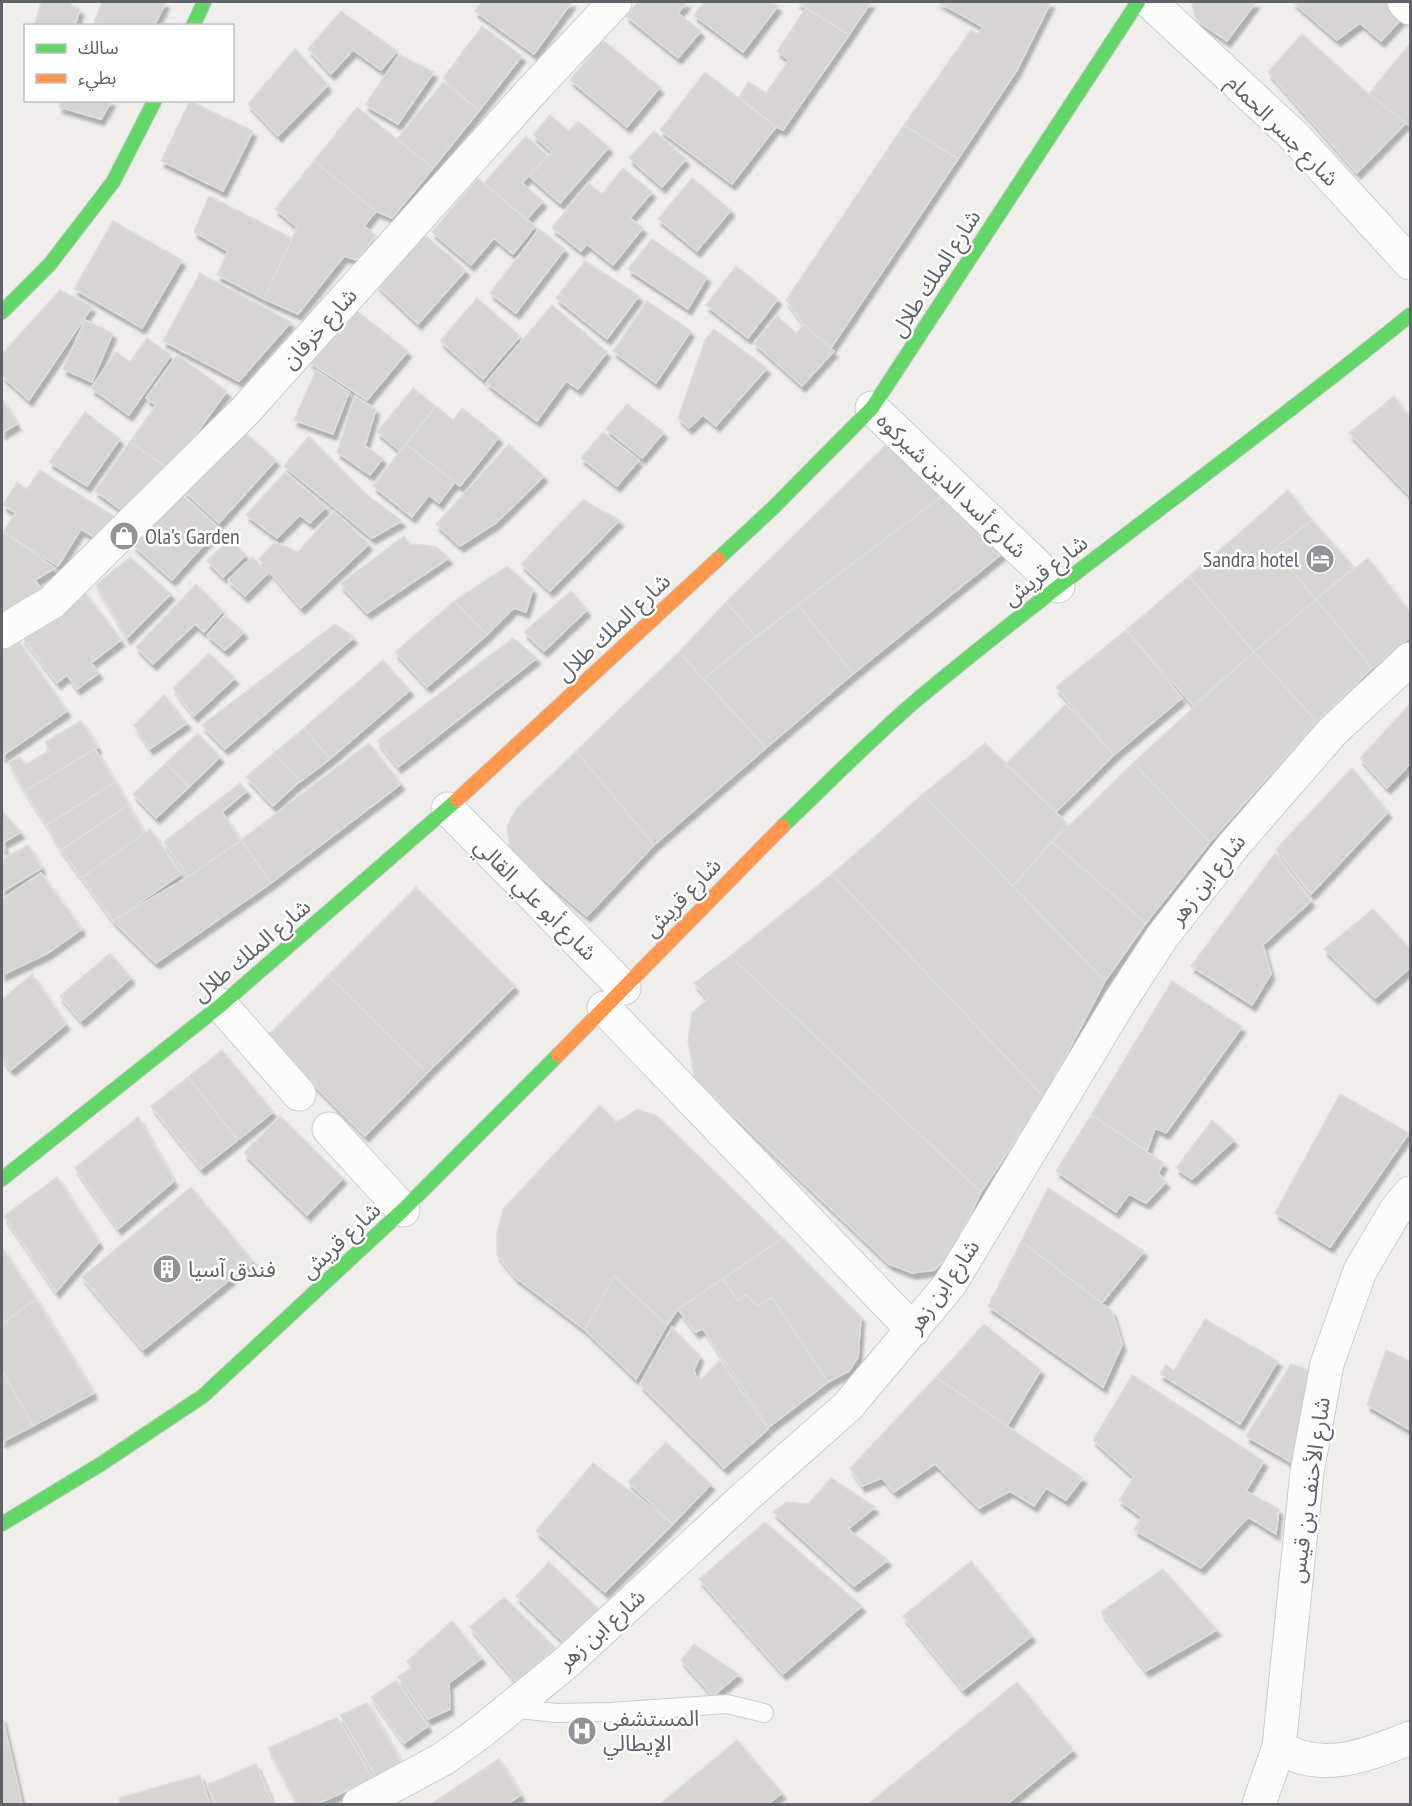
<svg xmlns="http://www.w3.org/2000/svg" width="1412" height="1806" font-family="'PT Sans Narrow','Noto Sans Arabic',sans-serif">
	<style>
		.building { fill: #d6d5d3; stroke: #deddd9; stroke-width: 1.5; filter: url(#shadow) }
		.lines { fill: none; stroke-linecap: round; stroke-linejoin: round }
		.lane-casing { stroke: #cbcccc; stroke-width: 20 }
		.street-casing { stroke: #cbcccc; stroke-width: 35 }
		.fast-casing { stroke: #cacacb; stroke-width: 16 }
		.slow-casing { stroke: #cacacb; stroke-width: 16 }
		.lane { stroke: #fdfcfc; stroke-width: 18 }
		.street { stroke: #fdfcfc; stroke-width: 33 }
		.fast { stroke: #63d668; stroke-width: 14 }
		.slow { stroke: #ff974d; stroke-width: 14 }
		.labels { text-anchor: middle; stroke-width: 5; stroke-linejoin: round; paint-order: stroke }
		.street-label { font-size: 22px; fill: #5f6368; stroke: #fff }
		.poi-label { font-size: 22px; fill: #5f6368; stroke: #fff; text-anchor: start }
	</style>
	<defs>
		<filter id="shadow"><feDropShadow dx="3.5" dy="6" stdDeviation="1.5" flood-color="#0004"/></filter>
	</defs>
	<rect width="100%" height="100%" fill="#efeeea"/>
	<path class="building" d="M41 2H72L71 6 80 9 75 26H34Z
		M102 2H166L154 26H93Z
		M482 2H572L534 54 475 11Z
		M638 2H687L678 13 701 31 678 58 626 16Z
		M704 2H772L778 6 743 52 694 15Z
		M797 2H871L849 35Z
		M938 2H1051L1017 70 958 159 904 125 971 30 978 34 983 27Z
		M1194 2H1256L1227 41 1196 20 1192 5Z
		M1293 2H1386L1404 16 1381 41 1360 23 1337 40Z
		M806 8 849 35 783 130 776 127 739 97 748 82 766 93 789 60 777 51Z
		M341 11 397 51 381 70 353 50 331 74 308 49Z
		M482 26 522 56 479 111 443 78Z
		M1302 34 1369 94 1406 123 1357 173 1268 72Z
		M603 40 660 87 627 127 570 80Z
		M1410 43V126L1369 94Z
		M295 49 328 85 278 136 248 104Z
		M399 55 434 72 398 124 365 105Z
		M705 72 776 127 732 184 660 130Z
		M443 82 479 111 433 168 397 139Z
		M61 100H112L101 119 59 107Z
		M190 101 253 131 223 191 161 161Z
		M357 107 433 168 392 218 376 211 314 161Z
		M550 115 569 131 578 121 609 147 560 203 530 177 552 152 533 135Z
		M904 125 958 159 831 348 804 325 786 300Z
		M654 131 686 159 662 187 629 158Z
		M526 136 547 155 522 183 543 201 526 220 484 183Z
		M314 161 376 211 364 226 376 236 356 260 344 256 298 314 264 299 297 227 275 209Z
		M623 168 652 192 630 218 643 228 613 265 587 244 581 251 552 228 588 183 602 194Z
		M478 178 535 226 513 254 494 238 471 265 432 232Z
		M692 178 731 210 697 251 658 219Z
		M209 196 292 238 264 299 217 275 228 251 194 232Z
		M113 221 182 260 142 328 74 289Z
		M539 229 565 249 516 313 490 293Z
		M422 233 466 270 418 324 376 284Z
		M652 239 707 277 688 309 628 269Z
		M585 261 639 296 607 339 556 298Z
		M736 266 778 299 748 338 706 305Z
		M200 273 291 322 239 381 163 341Z
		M60 290 92 307 29 400 2 376V354Z
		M477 298 520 336 483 379 440 341Z
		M647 301 691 331 656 383 613 351Z
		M552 305 607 352 578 389 566 381 537 421 486 383Z
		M352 307 408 351 367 400 309 362Z
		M777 316 796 333 804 325 834 351 802 386 754 343Z
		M85 320 113 333 92 382 63 369Z
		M714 329 767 368 716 426 703 415 689 428 678 418 705 340Z
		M147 338 171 355 129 415 91 388 116 352 130 362Z
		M177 355 227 391 170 470 130 442 156 405 146 398Z
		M316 370 349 392 333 434 294 420Z
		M413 388 436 406 400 451 377 432Z
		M355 396 376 409 365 446 383 458 370 475 337 452Z
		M1394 396 1410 419V496L1349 433Z
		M2 399 17 424 2 433Z
		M627 404 664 432 642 458 606 429Z
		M436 406 453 420 462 408 499 437 460 486 406 444Z
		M85 412 120 439 87 486 49 462Z
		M240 428 276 460 219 523 183 490Z
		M603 432 639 460 617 486 581 458Z
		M309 436 366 494 402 521 372 538 284 466Z
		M130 442 170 470 134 519 95 491Z
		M406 444 455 482 439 503 429 495 412 517 373 486Z
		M509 444 544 476 496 523 460 546 436 524Z
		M886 445 942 496 756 636 726 602Z
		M40 470 118 519 103 543 81 529 58 566 3 532 16 513 3 505 17 482 27 489Z
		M285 472 326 507 310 523 300 515 277 538 246 515Z
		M1288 490 1312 520 1251 567 1229 542Z
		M180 493 219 528 172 580 133 545Z
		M942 496 1003 553 853 674 798 605Z
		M583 500 620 520 550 591 521 564Z
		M334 511 369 544 301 608 259 559 275 542 298 552Z
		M1312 520 1354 567 1316 599 1273 550Z
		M3 532 55 568 35 580 41 589 2 612V533Z
		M404 536 410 544 435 546 449 558 367 613 340 584Z
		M230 539 246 555 223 577 207 561Z
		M1229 542 1251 567 1273 550 1316 599 1254 652 1189 576Z
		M130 557 171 594 127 638 96 585Z
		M252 557 268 573 245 596 228 580Z
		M1368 558 1410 612V637L1372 668 1316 599Z
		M507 566 533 589 526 612 514 608 487 635 454 601Z
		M1189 576 1254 652 1193 705 1126 630Z
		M196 584 223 611 204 632 195 624 153 664 136 647Z
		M84 591 121 640 91 663 99 673 77 689 67 675 57 683 22 637Z
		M571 591 587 610 544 651 524 632Z
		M1316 599 1372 668 1317 722 1254 652Z
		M454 601 487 635 427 687 395 652Z
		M726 602 756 636 703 679 679 652Z
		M798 605 853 674 766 748 703 679Z
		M225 615 244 632 225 650 207 635Z
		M335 624 354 637 225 749 202 725Z
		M1126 630 1182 698 1114 755 1056 687Z
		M15 636 67 711 2 756V645Z
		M513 638 537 658 398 767 377 741Z
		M679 652 766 748 654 845 576 751Z
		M1254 652 1317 722 1210 842 1133 763Z
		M209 653 235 678 194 716 173 688Z
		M383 660 410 690 330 759 304 728Z
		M164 695 187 723 150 749 134 725Z
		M1066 704 1114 755 1056 812 1006 764Z
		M1410 704V764L1387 788 1360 758Z
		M81 721 98 747 25 791 9 763 19 756 25 765 50 750 45 742Z
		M304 728 330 759 300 782 274 753Z
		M198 733 220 757 189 787 166 763Z
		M369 743 401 784 271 883 241 840Z
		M985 743 1067 823 1013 886 923 794Z
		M95 749 115 782 47 825 25 791Z
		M576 751 654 845 587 916 510 850 507 826 517 808Z
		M274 753 300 781 273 806 246 777Z
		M166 763 189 787 156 818 133 794Z
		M1133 763 1210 842 1146 923 1052 842Z
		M1352 768 1388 812 1311 894 1276 849Z
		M115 782 128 805 61 850 47 825Z
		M240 783 247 791 222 812 241 840 188 877 164 842Z
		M923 794 1105 981 1044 1097 832 874Z
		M128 805 144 833 82 878 61 850Z
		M2 811 21 832 2 843 5 847 2 849Z
		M150 829 181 874 113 921 82 878Z
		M241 840 271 883 156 963 113 921 188 877Z
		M1052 842 1146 923 1105 981 1013 886Z
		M28 845 42 868 2 892V860Z
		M1275 853 1311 901 1263 945 1271 974 1252 1005 1191 966Z
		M41 873 82 929 48 953 2 975V899Z
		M832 874 1044 1097 981 1192 730 956Z
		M416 887 515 986 427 1073 328 975Z
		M1373 909 1410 949V968L1375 998 1324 949Z
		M110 953 131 978 81 1021 60 996Z
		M730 956 981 1192 952 1253 934 1270 912 1273 889 1264 695 1079 688 1041 692 1013 708 999 694 983Z
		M32 974 66 1024 11 1070 2 1058V1000Z
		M328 975 427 1073 365 1136 266 1037Z
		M1172 981 1242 1027 1166 1133 1155 1128 1147 1151 1091 1115Z
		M222 1050 273 1112 238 1140 188 1077Z
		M188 1077 238 1140 201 1169 151 1106Z
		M1340 1094 1409 1133 1330 1247 1275 1213Z
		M600 1105 616 1122 638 1109 657 1116 783 1238 678 1309 667 1325 614 1276 585 1330 516 1278 497 1255V1232L504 1208Z
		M1091 1115 1164 1163 1158 1173 1166 1182 1146 1203 1129 1194 1116 1212 1056 1171Z
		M280 1116 343 1178 307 1215 244 1153Z
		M138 1117 174 1181 118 1229 75 1168Z
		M1212 1120 1234 1140 1192 1179 1176 1168Z
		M57 1177 99 1242 56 1292 4 1216Z
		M191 1187 253 1261 143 1350 82 1277Z
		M1048 1188 1144 1251 1102 1303 1021 1241Z
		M783 1238 861 1317 858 1357 849 1371 828 1382 772 1297 757 1306 746 1294 738 1301 723 1279Z
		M1021 1241 1112 1311 1122 1345 1103 1387 988 1306Z
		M2 1248 36 1299 2 1324Z
		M614 1276 667 1325 636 1379 585 1330Z
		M723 1279 738 1301 746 1294 757 1306 772 1297 828 1382 769 1427 703 1329 695 1332 678 1309Z
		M36 1299 94 1393 33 1426 2 1370V1324Z
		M1205 1319 1278 1361 1240 1424 1160 1374 1166 1365 1174 1371Z
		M984 1324 1041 1370 1007 1426 936 1377Z
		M672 1327 700 1356 694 1370 696 1377 702 1379 720 1360 768 1429 724 1468 640 1384Z
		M1386 1350 1410 1361V1430L1367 1405Z
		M1291 1364 1324 1375 1303 1469 1246 1436Z
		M2 1370 33 1426 2 1442Z
		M1132 1375 1264 1461 1246 1491 1279 1509 1276 1534 1248 1517 1201 1568 1134 1530 1142 1517 1119 1500 1134 1477 1093 1440Z
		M936 1377 1083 1478 1066 1500 1046 1488 1034 1506 1010 1491 979 1508 935 1464 894 1492 882 1478 862 1486 850 1468Z
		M666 1442 711 1484 673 1524 628 1482Z
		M593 1463 673 1524 605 1592 536 1531Z
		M831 1478 875 1507 848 1529 888 1560 854 1586 773 1512 786 1502 808 1504Z
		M765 1522 862 1606 783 1674 699 1579Z
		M971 1561 1032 1636 963 1690 903 1616Z
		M549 1562 602 1612 569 1647 516 1596Z
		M1163 1569 1217 1630 1146 1671 1101 1612Z
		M504 1597 555 1648 516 1681 470 1627Z
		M452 1621 482 1658 449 1683 450 1709 428 1719 398 1677 411 1668 407 1661Z
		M694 1644 739 1674 713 1696 681 1660Z
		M396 1680 428 1726 404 1743 371 1697Z
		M1017 1682 1073 1750 1007 1804H868Z
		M367 1703 403 1765 377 1778 340 1715Z
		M2 1716 22 1804H2Z
		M337 1717 373 1779 317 1804H298L268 1748Z
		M737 1740 782 1793 768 1804H660Z
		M499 1759 521 1795 507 1804H431Z
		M256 1764 273 1804H216L207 1785Z
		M200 1775 210 1804H121L119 1798Z"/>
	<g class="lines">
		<g class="lane-casing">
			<path id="lane" d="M511 1708 556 1713 610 1712 727 1704 764 1713"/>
		</g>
		<g class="street-casing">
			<path id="street" d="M1150 2 1294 136 1410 263
				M1404 2 1410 8
				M872 408 1058 586
				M2 632 52 602 245 411 529 94 615 2
				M448 809 624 988
				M221 1005 299 1094
				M604 1008 913 1330
				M329 1129 403 1210
				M1279 1747C1320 1774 1369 1755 1410 1738
				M359 1804 443 1759 482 1731 567 1662 744 1498 848 1406 950 1284 1119 1003 1162 937 1233 846 1332 732 1410 659
				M1259 1804 1279 1747 1307 1472 1327 1364 1360 1271 1396 1210 1410 1193"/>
		</g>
		<g class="fast-casing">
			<path id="fast" d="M193 26 204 2
				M2 312 50 264 113 182 155 100
				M718 559 773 508 872 408 1138 2
				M783 826C828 783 872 738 919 698 1079 565 1249 446 1410 315
				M2 1179 221 1005 457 800
				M2 1524 101 1464 203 1396 403 1210 558 1055"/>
		</g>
		<g class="slow-casing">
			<path id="slow" d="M457 800 718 559
				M558 1055 783 826"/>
		</g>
		<use href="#lane" class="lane"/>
		<use href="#street" class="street"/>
		<use href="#fast" class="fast"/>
		<use href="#slow" class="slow"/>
	</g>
	<defs>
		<g id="shop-disc" transform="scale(1.5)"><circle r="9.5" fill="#919496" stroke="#fff"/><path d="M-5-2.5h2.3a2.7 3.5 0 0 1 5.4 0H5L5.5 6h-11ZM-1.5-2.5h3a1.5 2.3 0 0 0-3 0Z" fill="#fff"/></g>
		<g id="hotel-disc" transform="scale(1.5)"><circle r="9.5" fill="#919496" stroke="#fff"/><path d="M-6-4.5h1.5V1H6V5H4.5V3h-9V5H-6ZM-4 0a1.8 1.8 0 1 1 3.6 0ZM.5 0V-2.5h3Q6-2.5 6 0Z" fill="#fff"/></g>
		<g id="building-disc" transform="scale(1.5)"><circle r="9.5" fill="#919496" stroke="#fff"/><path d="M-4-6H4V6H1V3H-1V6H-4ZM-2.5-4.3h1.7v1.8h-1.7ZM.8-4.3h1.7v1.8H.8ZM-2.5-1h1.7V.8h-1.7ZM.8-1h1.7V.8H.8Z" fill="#fff"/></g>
		<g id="hospital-disc" transform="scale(1.5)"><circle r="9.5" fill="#919496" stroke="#fff"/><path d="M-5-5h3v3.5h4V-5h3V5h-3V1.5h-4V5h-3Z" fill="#fff"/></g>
	</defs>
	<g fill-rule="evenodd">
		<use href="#shop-disc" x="124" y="536"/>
		<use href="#hotel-disc" x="1320" y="559"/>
		<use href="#building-disc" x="167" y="1269"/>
		<use href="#hospital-disc" x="582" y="1731"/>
	</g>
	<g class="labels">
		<g class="street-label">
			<text transform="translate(1283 130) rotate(45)" y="8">شارع جسر الحمام</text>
			<text transform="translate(935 273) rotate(-57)" y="8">شارع الملك طلال</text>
			<text transform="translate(319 328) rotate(-48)" y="8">شارع خرفان</text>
			<text transform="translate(952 485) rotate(44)" y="8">شارع أسد الدين شيركوه</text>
			<text transform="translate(1045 570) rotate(-38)" y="8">شارع قريش</text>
			<text transform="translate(613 627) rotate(-43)" y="8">شارع الملك طلال</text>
			<text transform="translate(1207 879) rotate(-52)" y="8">شارع ابن زهر</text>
			<text transform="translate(682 897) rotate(-46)" y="8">شارع قريش</text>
			<text transform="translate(536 899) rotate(45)" y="8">شارع أبو علي القالي</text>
			<text transform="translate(251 950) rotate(-40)" y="8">شارع الملك طلال</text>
			<text transform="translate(340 1240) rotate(-43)" y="8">شارع قريش</text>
			<text transform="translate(943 1286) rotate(-55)" y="8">شارع ابن زهر</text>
			<text transform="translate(1309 1490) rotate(-82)" y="8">شارع الأحنف بن قيس</text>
			<text transform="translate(601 1629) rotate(-42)" y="8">شارع ابن زهر</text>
		</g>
		<g class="poi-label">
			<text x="145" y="544">Ola's Garden</text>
			<text x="1299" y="567" text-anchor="end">Sandra hotel</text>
			<text x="188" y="1277">فندق آسيا</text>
			<text x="603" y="1726">المستشفى<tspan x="603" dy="25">الإيطالي</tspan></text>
		</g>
	</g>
	<rect width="1412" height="1806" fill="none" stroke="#5f6368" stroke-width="6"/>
	<rect x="24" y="24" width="210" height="78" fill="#ffffff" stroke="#bfc1c3" stroke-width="1.5"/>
	<rect x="36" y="44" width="30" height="9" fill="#63d668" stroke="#bfc1c3" stroke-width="1.5"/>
	<text x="78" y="54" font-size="18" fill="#5f6368">سالك</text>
	<rect x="36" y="74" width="30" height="9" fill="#ff974d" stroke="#bfc1c3" stroke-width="1.5"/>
	<text x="78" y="84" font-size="18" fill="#5f6368">بطيء</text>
</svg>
